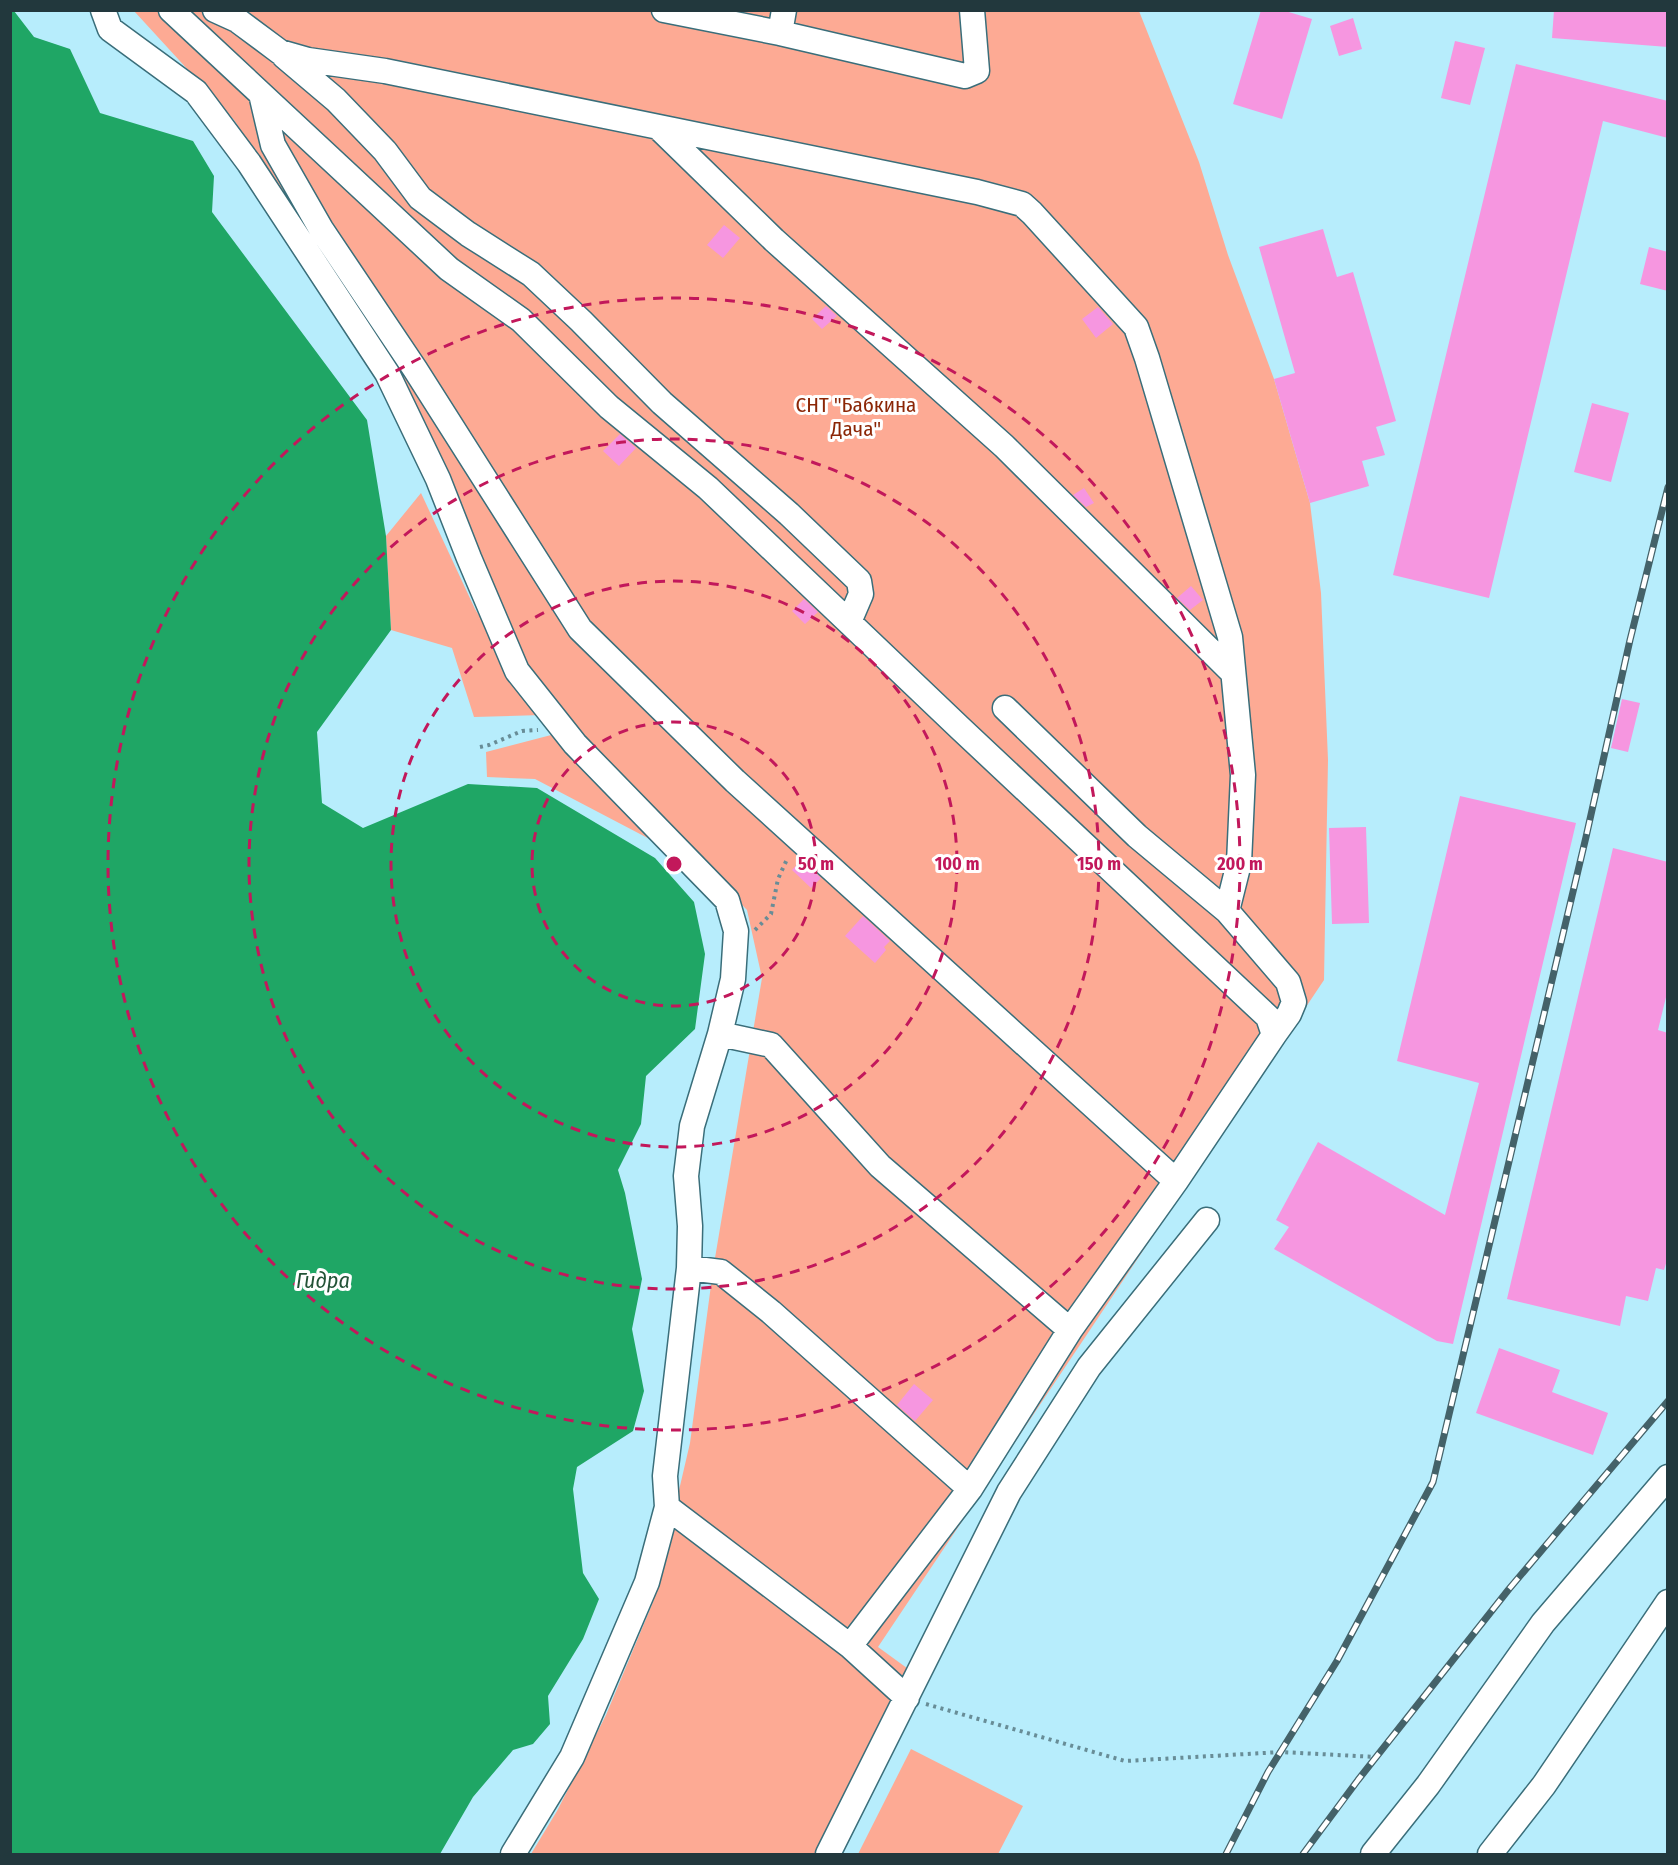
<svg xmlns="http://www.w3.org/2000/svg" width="1678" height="1865" font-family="'Fira Sans Condensed',sans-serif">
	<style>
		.green { fill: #fdaa94 }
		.water { fill: #1fa665 }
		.building { fill: #f696e0 }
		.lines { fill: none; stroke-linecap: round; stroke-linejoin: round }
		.minor-casing { stroke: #3a6e7a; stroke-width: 27 }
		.path { stroke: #688d97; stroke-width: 4; stroke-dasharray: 3 4.5; stroke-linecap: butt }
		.minor { stroke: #fff; stroke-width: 24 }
		.rail-casing { stroke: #446269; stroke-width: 7 }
		.rail { stroke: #fff; stroke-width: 4.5; stroke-dasharray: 14; stroke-linecap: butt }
		.ring { fill: none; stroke: #c2185b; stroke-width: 3; stroke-dasharray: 10 8 }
		.labels { text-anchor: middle; stroke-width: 6; stroke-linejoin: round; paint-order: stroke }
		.park-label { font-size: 21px; fill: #8b2606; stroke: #fff }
		.water-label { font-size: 22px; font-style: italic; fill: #235337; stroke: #fff }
		.centre { fill: #c2185b; stroke: #fff; stroke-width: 3 }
		.ring-label { font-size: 18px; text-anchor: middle; font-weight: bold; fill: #c2185b; stroke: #fff; stroke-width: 6; stroke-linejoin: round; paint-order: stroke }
	</style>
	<rect width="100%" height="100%" fill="#b7edfc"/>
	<path class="green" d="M134 11H1139L1199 162 1228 255 1274 379 1310 503 1321 593 1328 760 1324 980 878 1647 911 1671 818 1854H531L557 1811 606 1715 653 1602 690 1443 713 1270 762 978 747 910 567 725 510 640 304 228 234 120Z
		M421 493 475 609 542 715 474 717 452 648 391 630 386 536Z
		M555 734 661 845 535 779 487 777 486 752Z
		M911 1749 1023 1806 998 1854H858Z"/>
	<path class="water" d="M14 11 34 37 70 49 100 113 193 141 214 176 212 212 367 420 386 536 391 630 317 732 322 803 363 828 468 784 537 788 655 858 694 902 705 954 695 1029 646 1076 641 1124 618 1170 625 1193 642 1279 632 1329 644 1391 633 1431 577 1467 573 1489 583 1573 599 1599 583 1639 548 1696 550 1724 533 1744 513 1750 473 1797 440 1854H11L10 11Z"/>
	<path class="building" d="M1261 10H1282L1312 19 1282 119 1233 104Z
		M1554 10H1668V47L1552 38Z
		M1353 18 1362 49 1339 56 1330 26Z
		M1455 41 1485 48 1470 105 1441 98Z
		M1516 64 1668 101V138L1603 121 1489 598 1393 575Z
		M724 225 740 238 723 258 707 245Z
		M1323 229 1337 277 1353 272 1396 421 1376 427 1385 455 1362 461 1369 486 1310 503 1274 379 1295 373 1259 247Z
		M1649 247 1668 252V291L1640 284Z
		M826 306 837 316 822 329 812 319Z
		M1098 307 1113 324 1096 338 1082 319Z
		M1592 403 1629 413 1611 482 1574 472Z
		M620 434 636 448 619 466 603 451Z
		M1084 488 1094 503 1086 507 1073 495Z
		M1191 586 1203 600 1190 610 1177 598Z
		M804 599 818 612 805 624 792 611Z
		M1622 699 1640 703 1628 752 1611 748Z
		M1460 796 1576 823 1453 1344 1437 1341 1274 1249 1289 1227 1276 1220 1318 1142 1445 1215 1479 1083 1397 1061Z
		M1366 827 1369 923 1332 924 1329 828Z
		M1613 848 1668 862V989L1658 1030 1668 1033V1257L1664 1270 1656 1268 1648 1301 1626 1296 1620 1326 1507 1299Z
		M801 860 821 878 811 888 792 870Z
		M863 916 890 941 884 947 886 950 875 963 845 936Z
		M1499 1348 1560 1370 1552 1392 1608 1413 1593 1455 1476 1413Z
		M914 1384 933 1400 915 1421 897 1405Z"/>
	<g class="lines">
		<g class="minor-casing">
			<path id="minor" d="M103 10 110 29 196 92 249 163 387 373 438 479 469 558 517 671 575 744 727 900 736 931 733 979 720 1034 692 1126 686 1176 690 1226 689 1268 665 1476 667 1507 647 1582 572 1757 513 1854
				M171 10 449 269 521 320 609 407 708 488 961 729 1268 1017 1274 1035 1176 1181 1070 1330 970 1489 850 1646
				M215 10 237 20 280 52 308 60 385 71 977 192 1022 204 1032 213 1136 327 1147 358 1230 637 1243 775 1239 863 1227 911
				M664 10 780 33 965 76 977 71 972 10
				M780 33 784 10
				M284 56 336 100 385 151 420 198 468 234 531 274 581 321 662 403 789 514 859 581 861 594 849 622
				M261 94 273 145 321 229 415 369 580 629 735 781 1176 1181
				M658 127 774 240 1004 446 1233 673
				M1005 708 1137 836 1227 911 1288 982 1294 1002 1289 1014 1274 1035
				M720 1034 771 1045 880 1166 1070 1330
				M689 1268 721 1272 771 1312 970 1489
				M667 1507 850 1646 907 1698
				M828 1854 1009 1492 1089 1367 1207 1220
				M1373 1854 1428 1785 1543 1623 1668 1477
				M1490 1854 1544 1785 1668 1602"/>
		</g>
		<path class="path" d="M480 747 489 745 522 731 538 730
			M755 930 771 914 778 879 788 857
			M926 1704 1125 1761 1281 1752 1376 1757"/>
		<use href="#minor" class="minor"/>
		<g class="rail-casing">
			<path id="rail" d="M1226 1854 1268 1772 1337 1661 1433 1482 1586 837 1630 640 1668 487
				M1303 1854 1358 1780 1509 1589 1668 1401"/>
		</g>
		<use href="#rail" class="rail"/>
	</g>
	<g class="ring">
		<circle cx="674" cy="864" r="142"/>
		<circle cx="674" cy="864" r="283"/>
		<circle cx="674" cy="864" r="425"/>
		<circle cx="674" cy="864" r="566"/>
	</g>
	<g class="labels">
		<g class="park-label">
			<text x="856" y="412">СНТ "Бабкина<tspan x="856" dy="24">Дача"</tspan></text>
		</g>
		<g class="water-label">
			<text x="323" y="1288">Гидра</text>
		</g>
	</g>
	<circle cx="674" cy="864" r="9" class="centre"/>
	<g class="ring-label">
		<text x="816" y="870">50 m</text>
		<text x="957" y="870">100 m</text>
		<text x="1099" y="870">150 m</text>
		<text x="1240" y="870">200 m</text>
	</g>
	<rect width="1678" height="1865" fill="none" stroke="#22383d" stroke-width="24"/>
</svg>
